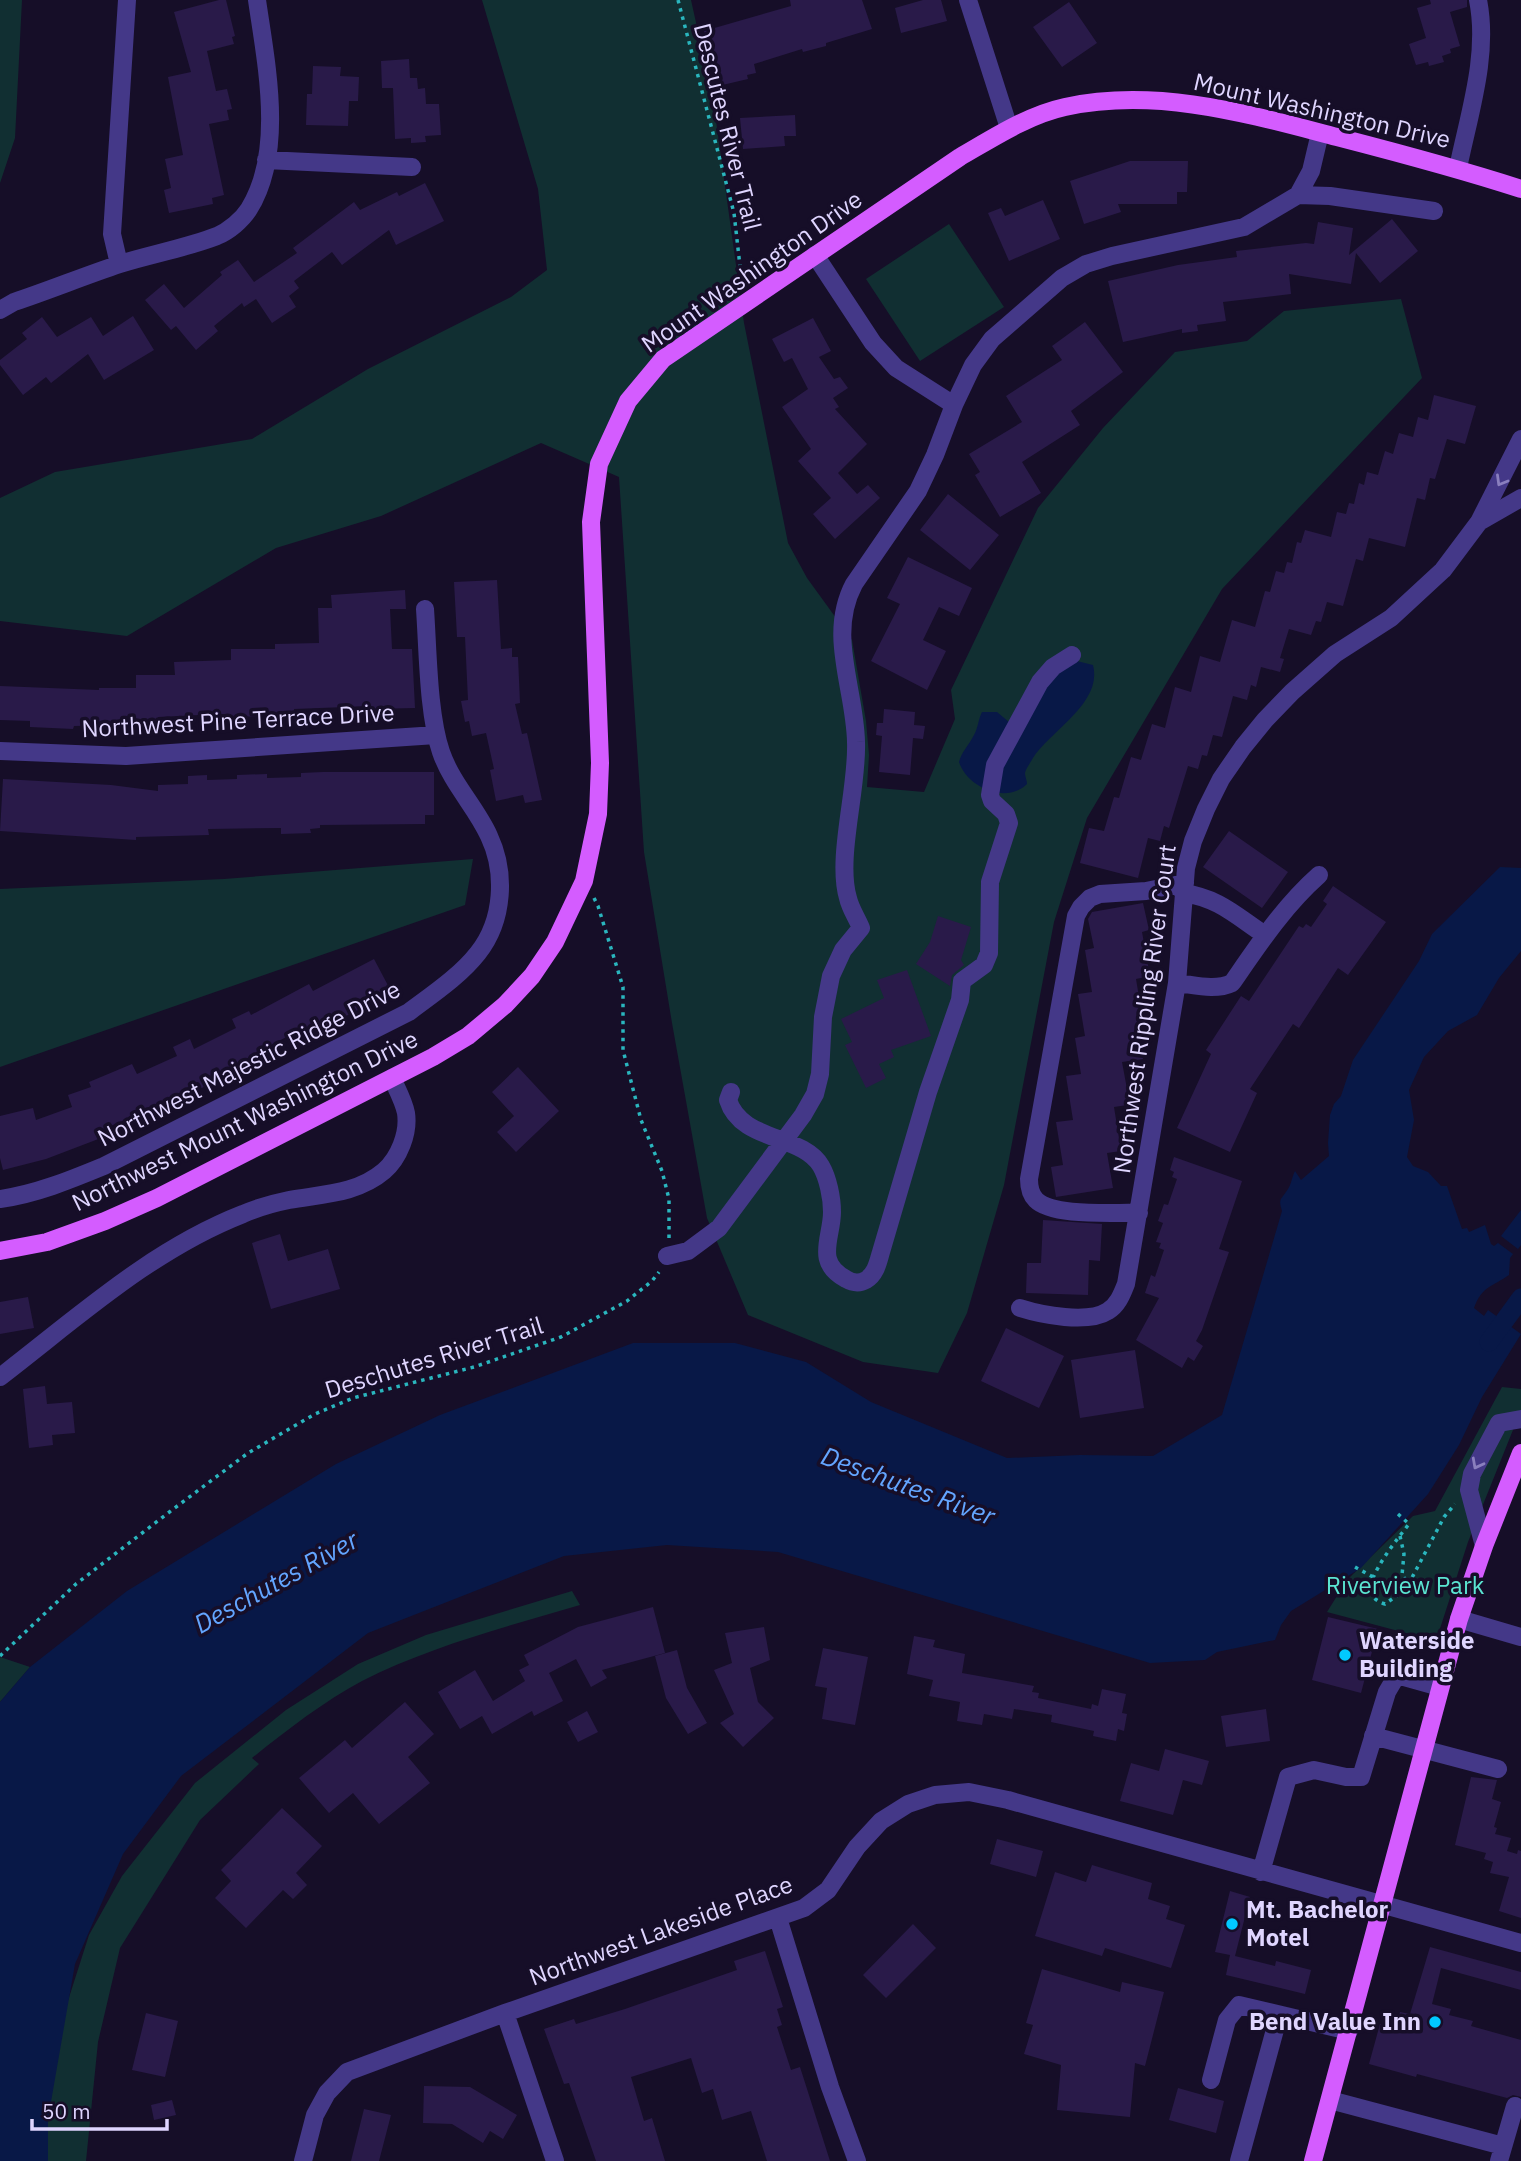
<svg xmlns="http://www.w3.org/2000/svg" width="1521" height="2161" font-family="'IBM Plex Sans',sans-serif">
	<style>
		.green { fill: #112f32 }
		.water { fill: #081847 }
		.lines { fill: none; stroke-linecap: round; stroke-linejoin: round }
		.canal { stroke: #081847; stroke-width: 19 }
		.building { fill: #291a49 }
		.path { stroke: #2ab6be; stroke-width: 3.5; stroke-dasharray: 3.5 5; stroke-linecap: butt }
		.minor { stroke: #443888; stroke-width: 18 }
		.major { stroke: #d45cff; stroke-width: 18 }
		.oneway { stroke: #8a7fbe }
		.poi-dot { fill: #01c9ff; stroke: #160e28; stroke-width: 2.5 }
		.labels { text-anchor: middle; stroke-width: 7; stroke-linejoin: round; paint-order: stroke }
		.street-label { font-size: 24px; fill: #dfd5ff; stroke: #160e28 }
		.park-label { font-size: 24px; fill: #5be5d2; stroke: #160e28 }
		.poi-label { font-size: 24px; font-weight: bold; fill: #dfd5ff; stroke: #160e28; text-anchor: start }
		.water-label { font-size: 26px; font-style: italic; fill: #63a5ff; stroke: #160e28 }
	</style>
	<rect width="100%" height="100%" fill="#160e28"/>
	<path class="green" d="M0 0H22L15 138 0 183Z
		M482 0H691L713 99 744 323 788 543 807 578 852 640 866 721 869 755 867 787 924 792 955 719 951 690 1038 508 1103 428 1175 352 1247 341 1284 311 1401 299 1422 378 1222 589 1087 818 1054 922 1004 1185 967 1313 938 1373 863 1362 748 1315 707 1218 672 1023 644 852 619 477 541 443 381 516 276 548 127 636 0 621V498L55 472 252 439 368 369 511 297 547 270 538 189Z
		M949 224 1004 307 920 361 866 279Z
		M473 859 465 905 0 1067V889L224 879Z
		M1502 1387 1521 1389V1410L1468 1542 1436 1641 1327 1612 1347 1580 1413 1516 1435 1511Z
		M572 1591 580 1605C506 1627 431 1646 362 1681 323 1702 287 1730 252 1758L259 1764 200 1820 120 1948 98 2042 86 2161H44L57 2035 89 1935 122 1876 195 1783 286 1710 358 1664 426 1635Z
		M0 1657 30 1667 0 1702Z"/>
	<path class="water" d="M1077 661 1093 665C1103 703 1050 731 1033 758 1031 762 1026 768 1025 773 1025 777 1027 780 1027 784 1006 805 967 787 959 762 962 751 969 745 974 735 978 728 978 720 982 712H997L1009 722 1002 770 1008 753 1040 695 1055 675Z
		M1500 867 1521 868V951L1499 978 1477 1015 1448 1031 1424 1057 1409 1090 1414 1120 1407 1157 1413 1166 1428 1172 1441 1186H1447L1462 1229 1467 1228 1469 1232 1485 1225 1491 1244 1494 1246 1498 1243 1513 1254 1510 1258 1509 1275C1492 1287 1482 1286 1474 1308L1484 1316 1488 1310 1521 1334 1482 1397 1459 1445 1428 1494 1361 1568 1291 1611 1281 1625 1275 1640 1217 1652 1205 1660 1150 1663 778 1552 667 1545 564 1556 368 1633 181 1776 123 1854 75 1964 48 2119V2161H0V1702L30 1667 127 1591 336 1464 440 1415 633 1343H735L806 1362 871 1402 1007 1458 1080 1455 1153 1456 1222 1415 1282 1211C1278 1198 1281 1200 1288 1189 1291 1185 1292 1177 1295 1171L1301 1180 1329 1156 1328 1143 1330 1115 1334 1104 1341 1096 1353 1060 1419 961 1432 934Z
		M1521 1210V1245L1518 1249 1501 1236Z"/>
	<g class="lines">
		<path class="canal" d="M1489 1342 1521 1298"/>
	</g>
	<path class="building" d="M219 0H226L235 36 232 37 234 44 207 51 216 91 227 89 232 109 227 110 229 120 209 124 224 195 212 198 213 204 169 213 164 190 171 188 165 159 183 155 168 77 191 72 174 12Z
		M790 0H862L872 29 826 43V46L803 52 802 49 754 64 756 73 747 75 748 79 718 86 704 31 791 6Z
		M923 0H941L947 21 901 33 895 8Z
		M1430 0H1467V7L1450 12 1460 46 1450 49 1451 53 1442 56 1444 62 1429 66 1428 62 1416 65 1409 44 1426 38 1417 8 1431 4Z
		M1069 2 1097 43 1062 67 1033 27Z
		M409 59 410 78H417L418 89 425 88 426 104H439L441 135 425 136 426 142 411 143V138L395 139 393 88H382L381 61Z
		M313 66 341 67 340 76 359 77 358 101H349L348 126 306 125 307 94H312Z
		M795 115 796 136H784L785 146 743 149 740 118Z
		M1130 161H1188L1187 192H1177V204H1118L1121 212 1084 224 1070 181Z
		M425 183 444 221 396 245 389 230 342 265 332 252 294 281 299 288 289 296 296 307 272 323 256 299 244 307 242 303 214 326 218 331 196 350 176 326 171 330 145 300 164 284 184 308 222 275 220 272 238 260 254 282 297 253 293 248 354 202 360 210 397 192 399 196Z
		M1043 200 1060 239 1009 261 988 213 1001 208 1005 216Z
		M1392 219 1418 251 1380 283 1356 253 1351 284 1289 274 1291 294 1223 302 1226 321 1197 325 1198 331 1182 333V329L1123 342 1108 281 1178 265 1237 257 1236 251 1306 243 1314 244 1318 222 1353 228 1349 255Z
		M133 316 154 350 104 380 88 354 51 383 46 377 23 395 0 365V360L27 339 22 333 42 317 57 337 91 317 103 336Z
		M813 318 831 351 819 357 834 379 840 377 848 388 833 398 839 407 835 409 867 444 838 473 857 494 868 485 880 498 835 539 813 514 831 498 798 461 811 449 782 407 808 389 792 358 784 362 772 339Z
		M1085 322 1123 372 1071 411 1080 425 1022 462 1041 493 1000 517 975 475 980 472 969 454 1022 422 1006 396 1062 360 1052 346Z
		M1434 395 1476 406 1465 444 1447 439 1435 479 1430 478 1425 500 1417 498 1405 547 1369 538 1363 561 1356 559 1343 606 1327 602 1321 622 1316 621 1311 635 1289 629 1280 658 1284 659 1280 672 1261 667 1256 687 1251 685 1247 700 1233 696 1222 737 1213 735 1207 756 1202 755 1198 769 1188 766 1169 828 1164 826 1160 841 1148 838 1138 878 1080 863 1089 828 1104 831 1114 797 1119 798 1131 757 1141 760 1152 724 1165 728 1175 687 1191 692 1200 656 1220 662 1232 620 1255 627 1265 591 1270 592 1276 571 1284 573 1287 562 1292 563 1297 542 1301 543 1305 530 1331 537 1337 512 1346 514 1349 503 1354 504 1359 483 1364 485 1367 472 1378 475 1385 451 1393 454 1399 433 1413 437 1418 417 1428 420Z
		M948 494 999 535 970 570 920 530Z
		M908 557 972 588 959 616 939 607 923 640 946 651 927 690 871 661 900 604 887 598Z
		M497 580 501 649 512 648V657H518L520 703 515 704 522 734 527 733 542 800 525 803 523 795 496 801 490 770 494 769 486 733 472 736 469 721 465 722 461 701 468 700 465 637H457L454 582Z
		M405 590 406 609H390L392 649H412L415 708 371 709V706L294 709V718L238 716V726H220V714L158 717V729H128L127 725 74 726 73 729 30 727V721L0 720V686L99 690V688H136V675H175L174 662 231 660V649H275V644L319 643 318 608H332L331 595Z
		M884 709 915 712 914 725 925 726 923 739 913 738 910 775 879 772 882 736 876 735 877 723H883Z
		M323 772H434V815H425V824L320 825V828L310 829 311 833 281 834V828L208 829 209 835 136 837V840L0 831 3 779 111 785 158 791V785L188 784V776L207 775V780L237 779V775L267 774V778L301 777V773Z
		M1229 831 1288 872 1262 908 1203 867Z
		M1333 886 1386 922 1348 975 1338 968 1299 1028 1293 1024 1250 1089 1257 1093 1230 1152 1177 1128 1211 1054 1206 1050 1241 996 1249 1001 1299 926 1303 928 1306 924 1311 927 1327 904 1323 901Z
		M1143 903 1149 930 1142 932 1150 976 1136 979 1143 1021 1137 1022 1143 1059 1122 1062 1127 1089H1131L1134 1104 1114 1107 1121 1151 1107 1153 1113 1188 1056 1197 1051 1167 1063 1165 1056 1122 1073 1120 1066 1076 1081 1074 1075 1038 1085 1036 1078 994 1092 992 1085 950 1094 948 1088 919 1092 912Z
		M938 916 971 927 961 960 964 965 952 975 950 986 916 964 930 942Z
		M374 959 392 993 300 1039 296 1032 267 1047 271 1054 153 1112 154 1115 140 1120 138 1115 98 1131 101 1138 46 1159 3 1170 0 1158V1116L33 1108 36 1120 72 1107 68 1095 91 1087 89 1082 132 1064 137 1074 177 1056 173 1047 190 1039 194 1049 236 1028 232 1019 249 1011 251 1015 309 984 313 991Z
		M907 970 931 1036 891 1050 894 1057 879 1064 886 1078 866 1088 845 1045 852 1042 841 1019 884 998 877 980Z
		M518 1067 559 1111 516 1152 497 1132 514 1116 492 1092Z
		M1174 1157 1242 1181 1219 1249 1229 1252 1202 1330 1196 1341 1203 1346 1194 1361 1188 1357 1182 1368 1136 1340 1159 1298 1145 1293 1151 1275 1155 1277 1164 1250 1159 1248 1161 1243 1156 1242 1163 1223 1158 1221 1164 1204 1168 1205 1177 1179 1172 1177 1174 1172 1170 1170Z
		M1043 1220 1102 1224 1100 1261 1089 1260 1088 1295 1026 1293 1027 1263H1041Z
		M280 1234 288 1261 328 1249 340 1289 271 1309 252 1243Z
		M28 1297 34 1328 0 1334V1302Z
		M1006 1328 1064 1356 1039 1408 981 1381Z
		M1135 1350 1144 1408 1080 1418 1071 1360Z
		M45 1386 47 1404 72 1402 75 1433 52 1435 53 1445 29 1448 23 1389Z
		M653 1607 665 1653 602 1670 607 1678 591 1687 576 1659 549 1673 563 1701 534 1716 532 1711 492 1734 482 1716 460 1729 438 1692 475 1670 493 1701 525 1681 519 1670 529 1665 524 1655 578 1627Z
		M1328 1617 1378 1629 1361 1693 1312 1680Z
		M764 1627 770 1660 750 1668 758 1702 774 1718 743 1747 720 1723 734 1714 714 1670 732 1663 725 1633Z
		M914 1636 935 1640 933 1647 965 1654 962 1673 1034 1686 1032 1692 1039 1693 1038 1698 1091 1709 1092 1704 1098 1706 1102 1689 1126 1694 1122 1713 1127 1714 1124 1731 1118 1729 1116 1741 1093 1736 1094 1731 1051 1722 1052 1715 1014 1709 1012 1719 984 1714 982 1725 957 1721 960 1702 929 1696 933 1680 907 1674Z
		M823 1648 868 1657 855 1725 822 1719 827 1688 815 1686Z
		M677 1650 687 1688 707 1723 688 1734 666 1698 655 1656Z
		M405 1702 434 1734 408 1757 430 1783 379 1824 353 1793 329 1813 299 1778 345 1740 352 1748Z
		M1266 1709 1270 1741 1226 1747 1221 1716Z
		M587 1711 598 1732 578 1742 567 1722Z
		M1165 1749 1209 1761 1202 1785 1183 1780 1173 1815 1120 1801 1131 1763 1159 1771Z
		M1471 1777 1497 1780 1492 1799 1501 1802 1494 1827 1497 1828 1495 1834 1511 1838 1507 1851 1517 1854 1518 1850 1521 1851V1918L1499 1911 1509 1877 1490 1873 1493 1862 1484 1859 1486 1853 1455 1845Z
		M282 1808 322 1846 296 1873 307 1885 293 1899 283 1890 246 1928 215 1898 231 1881 221 1870Z
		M997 1839 1043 1851 1036 1877 990 1864Z
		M1092 1865 1152 1883 1148 1899 1170 1906 1166 1919 1185 1925 1171 1968 1105 1948 1102 1956 1035 1936 1055 1872 1086 1882Z
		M1230 1891 1250 1897 1235 1956 1275 1966 1276 1961 1311 1970 1305 1994 1226 1975 1230 1955 1215 1952Z
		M913 1924 936 1948 886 1998 863 1975Z
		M1430 1947 1521 1972V1990L1441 1968 1432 2004 1451 2009 1449 2015 1473 2021 1471 2026 1521 2040V2097L1513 2095 1507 2098 1417 2074 1416 2077 1369 2064 1380 2024 1396 2029 1400 2012 1410 2014Z
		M765 1951 783 2007 777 2009 782 2025 777 2027 791 2070 800 2067 830 2161H767L751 2111 722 2120 713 2089 702 2093 691 2058 631 2077 644 2121 652 2118 665 2161H596L569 2083 564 2084 544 2029 574 2019 576 2024 625 2009 737 1970 734 1961Z
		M1042 1969 1120 1992 1122 1982 1164 1992 1145 2066 1135 2063 1130 2117 1057 2110 1061 2065 1024 2054 1033 2025 1026 2023Z
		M146 2013 178 2021 165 2077 132 2070Z
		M424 2086 470 2087 517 2115 503 2139 490 2131 483 2143 452 2124 423 2123Z
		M1178 2088 1224 2101 1216 2133 1169 2120Z
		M172 2100 176 2115 154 2120 151 2105Z
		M364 2109 391 2115 379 2161H351Z"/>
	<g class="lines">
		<path class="path" d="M678 0 734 213 742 284
			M594 898 598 906 623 987V1050L641 1120 662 1171 669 1199V1238
			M1398 1514 1409 1524C1399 1537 1365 1578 1371 1594 1374 1599 1379 1602 1385 1604L1406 1589 1444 1517 1455 1504
			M1400 1536 1404 1554 1402 1575 1408 1583
			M1355 1567 1373 1577
			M0 1656 76 1584 172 1510 248 1453 315 1414 353 1398 474 1367 561 1337 627 1301 652 1281 659 1272"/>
		<path class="minor" d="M968 0 1009 128
			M266 160 412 167
			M1458 168C1469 114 1489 55 1478 0
			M1298 195 1330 196 1434 211
			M815 255 873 343 896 368 954 405
			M119 264 112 234 127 0
			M0 310 14 302C50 290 84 276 120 264 152 254 186 248 217 236 229 231 242 220 249 209 285 151 266 63 257 0
			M1479 522 1521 498
			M0 751 126 756 436 735
			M1183 893C1219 898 1236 916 1265 935
			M1177 983C1195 985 1215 991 1232 983 1259 944 1284 906 1319 875
			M731 1092 728 1100C741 1142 802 1134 821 1166 828 1178 832 1198 832 1212 832 1238 814 1262 846 1279 853 1283 859 1284 866 1280 876 1274 878 1262 881 1252L928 1092 960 1000 962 981 984 965 989 953 990 882 1009 823 1006 814 992 801 990 795 995 765 1040 682 1053 667 1072 655
			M0 1199C36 1194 70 1180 104 1166L409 1012C433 994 460 976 478 953 504 920 506 872 489 836 476 807 452 784 441 752 428 714 428 651 425 609
			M1139 1213C1114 1212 1053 1217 1036 1200 1030 1194 1029 1187 1029 1179L1076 916 1081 907 1090 898 1100 894 1146 891 1185 883
			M667 1256 688 1251 719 1228 803 1115 815 1094 820 1074 823 1017 831 976 843 950 861 928C857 918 850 908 848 898 836 858 858 788 856 742 855 688 827 635 854 584L918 491 935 455 954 405 973 365 992 339 1062 278 1086 264 1112 256 1244 227 1298 195 1311 171 1320 133
			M1020 1308C1042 1315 1088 1324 1108 1311 1118 1305 1122 1294 1126 1284L1177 983 1186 868 1193 841 1206 809 1221 779 1243 747 1265 720 1292 692 1335 654 1391 618 1443 570 1479 522 1521 439
			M0 1377C77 1318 151 1250 243 1214 257 1208 274 1203 289 1200 322 1194 357 1194 384 1171 399 1158 409 1133 406 1113 404 1102 397 1089 392 1078
			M1484 1546 1469 1490 1472 1474 1499 1423 1521 1419
			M1459 1619 1521 1637
			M1373 1736 1498 1769
			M1261 1872 1288 1777 1314 1770 1346 1777H1361L1387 1692 1397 1675 1440 1687
			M778 1918 830 2087 857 2161
			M505 2013 555 2161
			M1211 2080 1227 2020 1239 2005 1349 2031
			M1330 2100 1503 2146
			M303 2161 315 2115 327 2093 347 2072 505 2013 804 1908 828 1890 857 1847 881 1821 908 1804 935 1795 969 1792 1008 1800 1521 1943
			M1239 2161 1279 2015
			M1499 2161 1515 2106"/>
		<path class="major" d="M0 1251 47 1242 105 1221 157 1198 433 1057 468 1036 505 1005 532 976 555 942 584 881 598 814 600 763 591 522 599 464 628 401 663 359 960 157C993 138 1028 115 1065 107 1157 87 1248 114 1337 137 1399 153 1460 169 1521 189
			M1313 2161 1459 1619 1484 1546 1521 1453"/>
	</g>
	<defs><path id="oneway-chevron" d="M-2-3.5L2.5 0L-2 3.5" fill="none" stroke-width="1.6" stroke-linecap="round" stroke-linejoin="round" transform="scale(1.75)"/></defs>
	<g class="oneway">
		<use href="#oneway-chevron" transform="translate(1501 481) rotate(120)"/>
		<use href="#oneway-chevron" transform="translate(1477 1464) rotate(118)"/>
	</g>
	<g class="poi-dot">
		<circle cx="1345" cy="1655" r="7"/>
		<circle cx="1232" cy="1924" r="7"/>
		<circle cx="1435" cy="2022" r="7"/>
	</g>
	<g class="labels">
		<g class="street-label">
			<text transform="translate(1322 111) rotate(13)" y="8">Mount Washington Drive</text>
			<text transform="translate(727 127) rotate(76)" y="8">Descutes River Trail</text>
			<text transform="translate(752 272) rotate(-35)" y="8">Mount Washington Drive</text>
			<text transform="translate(238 721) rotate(-3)" y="8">Northwest Pine Terrace Drive</text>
			<text transform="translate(1145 1009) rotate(-82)" y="8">Northwest Rippling River Court</text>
			<text transform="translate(249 1064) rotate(-27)" y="8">Northwest Majestic Ridge Drive</text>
			<text transform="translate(245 1121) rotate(-26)" y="8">Northwest Mount Washington Drive</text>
			<text transform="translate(434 1358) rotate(-17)" y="8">Deschutes River Trail</text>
			<text transform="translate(661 1931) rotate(-20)" y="8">Northwest Lakeside Place</text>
		</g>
		<g class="park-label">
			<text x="1405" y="1594">Riverview Park</text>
		</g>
		<g class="poi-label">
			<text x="1359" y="1649">Waterside<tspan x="1359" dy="28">Building</tspan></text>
			<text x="1246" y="1918">Mt. Bachelor<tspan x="1246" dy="28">Motel</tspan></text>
			<text x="1421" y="2030" text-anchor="end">Bend Value Inn</text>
		</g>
		<g class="water-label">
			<text transform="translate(908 1486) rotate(20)" y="9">Deschutes River</text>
			<text transform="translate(276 1582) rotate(-29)" y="9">Deschutes River</text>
		</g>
	</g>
	<path d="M32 2119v10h135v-10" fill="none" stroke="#dfd5ff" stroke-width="3.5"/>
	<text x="42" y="2119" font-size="21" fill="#dfd5ff" stroke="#160e28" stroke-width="5" paint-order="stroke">50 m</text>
</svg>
